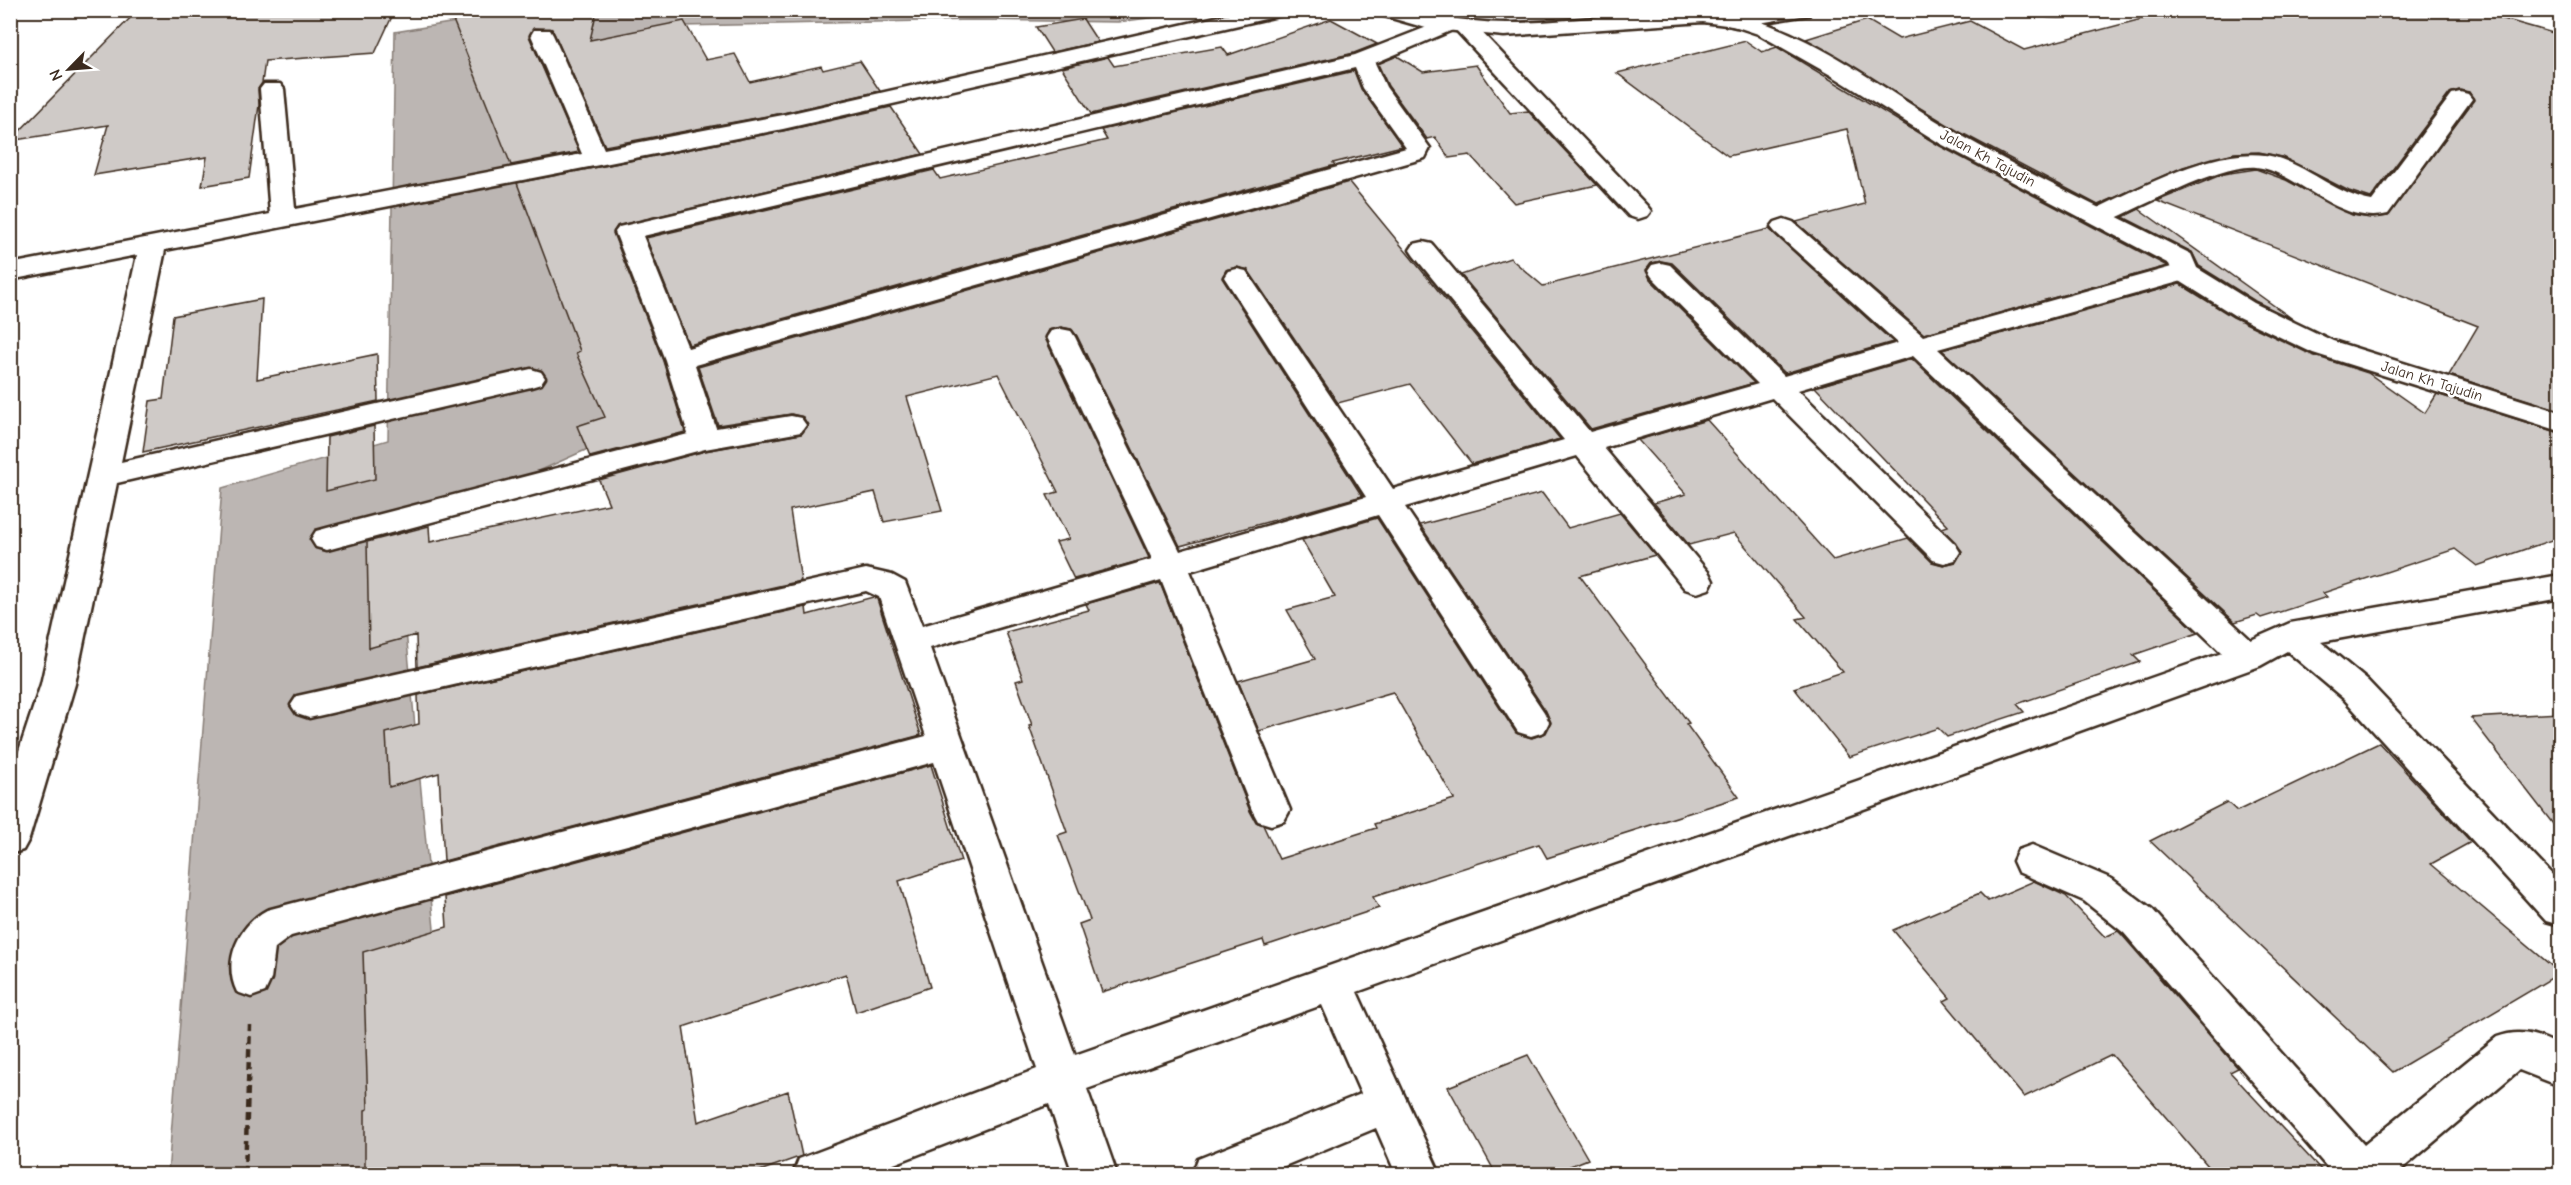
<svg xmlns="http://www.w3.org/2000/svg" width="2571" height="1185" font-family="'Comic Neue',sans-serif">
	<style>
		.water { fill: #bcb6b3; stroke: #887e77; stroke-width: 1.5 }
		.building { fill: #cfcac7; stroke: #3b2a1e; stroke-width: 1.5 }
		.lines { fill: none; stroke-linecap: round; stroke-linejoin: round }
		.minor-casing { stroke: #3b2a1e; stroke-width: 5 }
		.tertiary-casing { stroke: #3b2a1e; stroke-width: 5 }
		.path { stroke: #3b2a1e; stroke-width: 4.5; stroke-dasharray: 8 5; stroke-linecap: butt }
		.minor { fill: #fff; fill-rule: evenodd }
		.tertiary { fill: #fff; fill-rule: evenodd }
		.labels { text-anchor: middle; stroke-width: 5; stroke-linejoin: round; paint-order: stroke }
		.far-street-label { font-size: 15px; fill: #3b2a1e; stroke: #fff }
	</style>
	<rect width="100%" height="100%" fill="#fff"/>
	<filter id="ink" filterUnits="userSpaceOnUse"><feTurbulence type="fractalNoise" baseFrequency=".0167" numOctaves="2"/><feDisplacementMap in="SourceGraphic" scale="12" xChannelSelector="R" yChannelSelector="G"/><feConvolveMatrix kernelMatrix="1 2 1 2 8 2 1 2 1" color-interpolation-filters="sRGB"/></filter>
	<g filter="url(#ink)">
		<path class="water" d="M529 10 1202 11 1118 22 972 20 681 26 526 74 641 425 397 535 457 1174H168L222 488 388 440 395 32Z"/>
		<path class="building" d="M138 10H395L375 53 265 61 262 83 258 89 259 105 249 178 202 186 207 157 94 175 108 125 10 141Z
			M449 10H597L590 40 684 21 706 60 735 54 750 82 821 66 823 70 860 61 880 91 783 113 605 146 552 29 534 28 529 36 579 152 511 165Z
			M2176 10H2472L2560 35V410L2449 375 2478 326 2157 201 2223 174 2256 169 2286 180 2352 215 2370 218 2388 216 2474 100 2469 92 2459 90 2450 93 2371 198 2349 191 2282 157 2259 152 2234 153 2183 167 2098 205 1958 131 1806 39 1867 20 1899 39 1970 21 2024 50Z
			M1083 19 1098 42 1052 52 1036 27Z
			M1331 19 1377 44 1354 53 1091 114 1062 68 1108 57 1114 66 1222 47 1228 55Z
			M1746 41 1762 52 1777 47 1940 146 2167 266 1924 334 1796 222 1865 204 1847 129 1728 156 1617 73Z
			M1397 56 1423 72 1476 65 1510 113 1528 111 1597 185 1514 203 1470 155 1449 158 1435 137 1427 139 1388 86 1378 64Z
			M1354 71 1361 89 1402 146 1333 163 1335 165 689 345 646 238 934 170 940 179 1107 140 1101 130Z
			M891 107 923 154 617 226 613 233 663 361 685 432 590 457 577 426 605 417 576 353 580 351 517 183 783 131Z
			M1349 182 1560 439 1472 464 1410 384 1338 403 1248 270 1237 267 1226 270 1222 278 1362 496 1180 546 1077 336 1071 329 1061 327 1049 330 1045 338 1149 558 1074 579 1056 542 1069 539 1047 495 1058 492 998 374 907 397 942 511 884 522 875 492 790 510 801 581 417 667 416 635 369 648 367 542 429 526 430 542 609 504 599 480 705 451 801 434 808 426 803 417 791 414 718 425 698 367Z
			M2139 209 2294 320 2255 301 2199 266 2192 252 2123 217Z
			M1769 229 1893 342 1785 373 1672 263 1661 261 1652 263 1646 270 1650 279 1754 383 1591 429 1461 275 1510 258 1543 286Z
			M2180 284 2233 317 2312 355 2368 373 2425 413 2437 394 2560 433V537L2477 566 2455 549 2323 593 2327 597 2261 618 2257 615 2235 622 1942 350Z
			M262 299 257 379 377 354 378 401 143 452 150 401 163 399 173 316Z
			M1912 359 2198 633 2133 655 2140 662 2017 704 2024 712 1947 737 1938 728 1849 757 1794 688 1843 672 1797 619 1806 617 1734 533 1689 545 1654 503 1686 494 1638 440 1707 420 1833 560 1908 538 1932 562 1943 565 1956 562 1962 551 1942 528 1948 526 1815 387Z
			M374 426 375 479 326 491 327 437Z
			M1542 493 1568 528 1620 513 1655 555 1580 576 1689 723 1686 724 1739 797 1547 858 1539 844 1373 897 1379 908 1265 946 1263 940 1102 992 1079 924 1090 920 1058 835 1067 832 1029 726 1032 725 1016 681 1023 679 1006 632 1089 610 1086 604 1160 583 1250 811 1256 822 1263 825 1279 859 1376 828 1374 824 1454 799 1393 692 1259 731 1238 681 1315 659 1287 610 1335 597 1302 540 1377 518 1516 733 1532 738 1546 733 1551 723 1546 711 1420 525Z
			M873 597 877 599 921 735 444 861 439 773 389 787 386 733 419 724 418 695 806 607 807 615Z
			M2560 713V833L2471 718Z
			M2379 743 2471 842 2431 864 2560 973 2393 1072 2150 841 2227 802 2237 811Z
			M931 765 961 861 899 881 930 987 856 1012 846 974 683 1027 698 1122 788 1091 802 1156 751 1174H365V1110L368 1109 363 952 447 927 445 897Z
			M2034 881 2066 896 2105 937 2118 931 2122 935 2238 1068 2230 1072 2325 1174H2215L2112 1055 2024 1097 1944 1001 1950 998 1893 930 1980 893 1988 901Z
			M1528 1055 1588 1159 1550 1174H1496L1448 1087Z"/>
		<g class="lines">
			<g class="minor-casing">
				<path id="minor" d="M1247 10H1288L1286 15 1278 16 783 129 165 250 121 462 531 369 541 372 545 378 541 384 531 387 117 483 75 684 29 839 23 850 10 854V778L41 684 137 255 10 280V264L270 214 260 89 264 84H280L284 89 295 209 582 154 531 35 534 30H550L553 35 604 149 783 115Z
					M1756 10H1811L1809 15 1801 16 1736 27 1728 25 1725 20 1728 15Z
					M2039 10H2078L2076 15C2064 17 2053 17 2041 15Z
					M2548 10H2560V17L2550 15Z
					M1445 20 1455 26 1465 21 1473 23 1647 206 1651 211 1647 216 1638 219 1629 216 1455 29 1375 63 1386 87 1430 148 1425 158 695 365 716 428 791 416 801 418 806 425 801 432 705 449 327 550 316 547 311 539 316 531 327 528 688 434 665 360 615 232 619 227 1355 55ZM1355 68 1363 88 1406 148 688 348 643 236Z
					M2460 92 2468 94 2472 99 2388 214C2339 227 2297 171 2256 167 2220 164 2144 206 2109 221L2100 224 2091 221 2087 216 2091 211C2142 188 2225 139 2281 159 2312 170 2339 195 2372 201L2452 94Z
					M1784 219 1793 222 1923 336 2175 266 2184 264 2193 266 2197 272 2193 278 1938 349 2251 640 2290 623 2560 575V598L2321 642 2368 681 2560 883V925L2546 921 2344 699 2287 651 2260 666 1357 992 1440 1174H1396L1376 1128 1265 1174H1192L1198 1159 1361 1094 1322 1005 1087 1089 1117 1174H1073L1049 1104 868 1174H793L799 1159 1037 1069 934 762 291 936 275 948 271 979 265 992 251 997 237 992C222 961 239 925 267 910L926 736 879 597 866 591 309 718 297 714 291 705 297 696 866 569 892 575 905 582 922 626 1152 559 1047 337 1051 331 1061 329 1071 331 1075 337 1180 551 1366 497 1224 277 1228 271 1237 269 1246 271 1393 489 1564 440 1414 256 1410 250 1414 244 1423 242 1432 244 1590 432 1758 384 1652 277 1648 271 1652 265 1661 263 1670 265 1784 376 1898 343 1775 232 1771 227 1775 222ZM1913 356 2222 653 1075 1055 930 648 1161 580 1252 810 1258 821 1271 825 1284 821 1290 810 1190 571 1378 515 1518 732 1531 736 1544 732 1549 722 1544 712 1405 507 1577 456 1685 589 1697 593 1709 589 1713 581 1709 573 1604 448 1772 398 1933 560 1944 563 1955 560 1960 552 1955 544 1798 390Z
					M2032 845 2112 879 2152 909 2364 1145 2497 1037C2521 1028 2538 1035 2560 1046V1086L2519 1070 2396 1174H2333L2124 933 2084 901 2018 872 2013 861 2018 850Z"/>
			</g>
			<g class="tertiary-casing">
				<path id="tertiary" d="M1379 10C1421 10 1462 23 1506 23 1574 23 1642 10 1711 10 1803 22 1879 88 1957 133 2033 177 2113 214 2191 254L2197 268 2254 303 2333 341 2560 412V431L2313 353 2234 315 2175 278 2169 264 1941 144 1836 78 1758 34 1734 26 1703 22 1504 36 1426 28 1381 15Z"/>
			</g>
			<path class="path" d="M245 1174 250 1025"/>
			<use href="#minor" class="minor"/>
			<use href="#tertiary" class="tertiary"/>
		</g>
	</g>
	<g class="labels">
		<g class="far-street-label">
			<text transform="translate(1988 158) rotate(28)" y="5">Jalan Kh Tajudin</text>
			<text transform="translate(2432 381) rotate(17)" y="5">Jalan Kh Tajudin</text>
		</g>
	</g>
	<rect width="2571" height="1185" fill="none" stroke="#fff" stroke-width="36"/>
	<rect x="18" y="18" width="2535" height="1149" fill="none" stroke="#3b2a1e" stroke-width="2" filter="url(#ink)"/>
	<g transform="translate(69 69) rotate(245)" stroke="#ffffff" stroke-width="4.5" paint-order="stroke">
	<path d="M0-4.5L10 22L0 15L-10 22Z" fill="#3b2a1e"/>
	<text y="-9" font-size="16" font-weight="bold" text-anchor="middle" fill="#3b2a1e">N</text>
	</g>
</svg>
